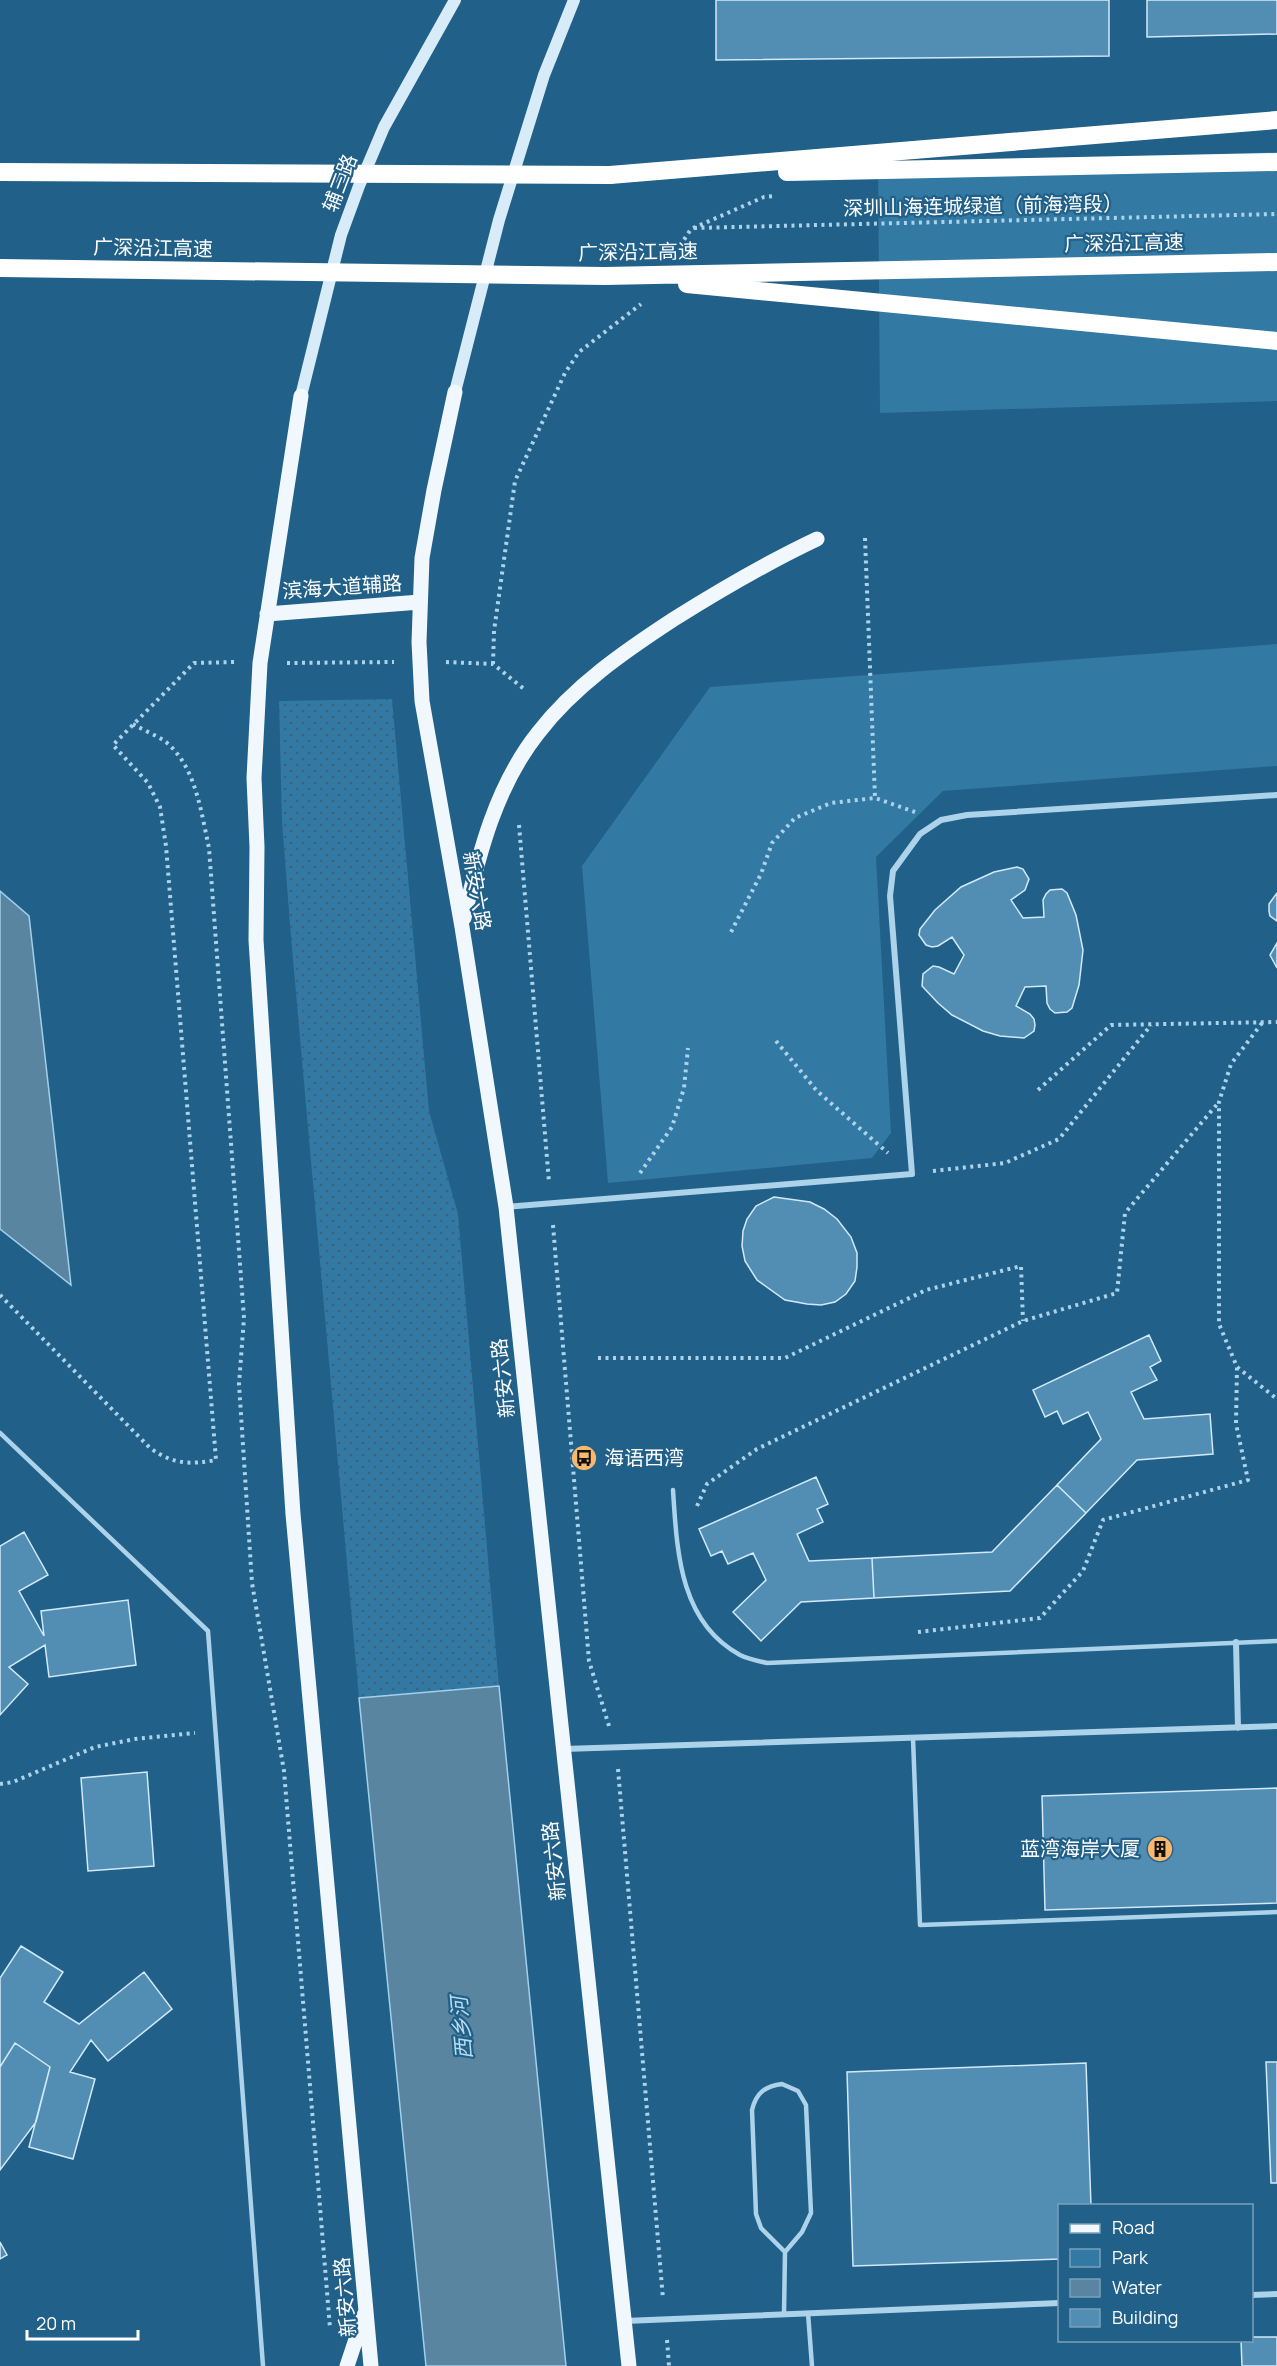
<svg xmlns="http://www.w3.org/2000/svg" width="1277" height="2366" font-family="Manrope,'Noto Sans SC',sans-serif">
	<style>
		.grass { fill: url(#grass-dots) }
		.park { fill: #3279a4 }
		.water { fill: #5985a1; stroke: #a0d0ec; stroke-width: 1.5 }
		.building { fill: #528eb4; stroke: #d1e9f8; stroke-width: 1.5 }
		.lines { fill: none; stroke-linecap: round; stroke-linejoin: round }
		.path { stroke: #acd3ea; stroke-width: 4; stroke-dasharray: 3 4.5; stroke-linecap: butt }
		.lane { stroke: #acd3ea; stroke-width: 4.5 }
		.street { stroke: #acd3ea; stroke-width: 6 }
		.secondary { stroke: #d7ebf8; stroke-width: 12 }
		.primary { stroke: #f0f8fe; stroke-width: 15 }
		.highway { stroke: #fff; stroke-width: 18 }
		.highway-bridge { stroke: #fff; stroke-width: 18 }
		.labels { text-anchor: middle; stroke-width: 4.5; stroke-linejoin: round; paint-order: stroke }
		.street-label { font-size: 20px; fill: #fff; stroke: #216088 }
		.poi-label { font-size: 20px; fill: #fff; stroke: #216088; text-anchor: start }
		.water-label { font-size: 21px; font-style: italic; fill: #b8dcf2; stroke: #216088 }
	</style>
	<defs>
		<pattern id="grass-dots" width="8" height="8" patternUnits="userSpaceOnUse" patternTransform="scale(1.5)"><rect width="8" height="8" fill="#3279a4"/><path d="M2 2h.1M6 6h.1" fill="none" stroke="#3f6278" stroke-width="1.8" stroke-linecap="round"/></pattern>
	</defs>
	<rect width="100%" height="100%" fill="#216088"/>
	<path class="grass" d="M392 699 429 1111 458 1214 499 1686 359 1698 291 937 282 822 279 701Z"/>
	<path class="park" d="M1277 152V401L880 413 878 164Z
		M1277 644V766L943 791 876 857 891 1133 872 1158 608 1183 582 866 710 687Z"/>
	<path class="water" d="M0 891 29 916 71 1285 0 1229Z
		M499 1686 566 2366H426L359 1698Z"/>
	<path class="building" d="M716 0H1109V56L716 60Z
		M1147 0H1277V34L1147 37Z
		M1017 867 1023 869 1029 879 1025 890 1011 900 1023 918 1044 917 1043 900 1046 894 1050 890 1062 889 1067 893 1076 915 1083 950 1079 985 1072 1008 1067 1012 1055 1013 1050 1009 1047 1003 1046 986 1025 987 1016 1006 1030 1014 1034 1019 1035 1025 1034 1031 1024 1038 1000 1036 983 1031 952 1015 938 1003 922 986 923 974 933 966 939 967 954 974 964 955 952 937 938 946 932 947 926 945 919 935 920 929 935 910 961 887 994 872Z
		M1277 893V921L1270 916 1269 911V904Z
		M1277 943V968L1270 955Z
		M774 1197 810 1202 824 1209 837 1219 851 1237 857 1253V1267L855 1281 846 1294 835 1302 821 1305 807 1304 785 1300 757 1280 745 1261 742 1246 743 1231 747 1219 756 1206Z
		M1149 1335 1161 1361 1150 1367 1157 1380 1131 1392 1144 1419 1210 1414 1213 1454 1137 1460 1086 1513 1057 1485 1101 1439 1088 1412 1063 1424 1057 1411 1045 1417 1033 1390Z
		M816 1477 828 1504 817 1509 823 1522 797 1534 809 1561 872 1558 874 1598 801 1602 761 1641 733 1612 766 1580 753 1553 728 1564 722 1551 711 1556 699 1529Z
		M1057 1485 1086 1513 1010 1591 874 1598 872 1558 992 1552Z
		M24 1532 48 1575 19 1591 44 1636 41 1611 128 1600 136 1665 49 1677 45 1645 9 1667 28 1684 0 1715V1546Z
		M147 1772 154 1866 88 1871 81 1778Z
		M1277 1788V1903L1045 1910 1042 1796Z
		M21 1946 63 1972 44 2002 79 2024 144 1972 172 2009 108 2061 91 2040 70 2072 95 2079 73 2159 29 2147 50 2067 15 2043 0 2067V1978Z
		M15 2043 50 2067 36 2122 0 2170V2067Z
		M1266 2062H1277V2183H1271Z
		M1086 2063 1091 2206H1060V2259L853 2266 847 2072Z
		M0 2242 7 2255 0 2259Z
		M1252 2337H1277V2366H1242L1241 2340H1252Z"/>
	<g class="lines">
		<path class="path" d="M694 228 1277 214
			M680 246 691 229 764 197 774 196
			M865 538 875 798
			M446 662 493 664 524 689
			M287 663 394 662
			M493 664 494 631 515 481 565 373 579 352 641 304
			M133 724C143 730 156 735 166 742 196 767 201 812 209 848L244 1318 239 1384 252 1583 284 1771 330 2328
			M519 825 549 1182
			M731 932 761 874 772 843 795 818 831 803 875 798 915 812
			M1262 1023 1231 1064 1219 1102V1324L1237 1367 1277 1399
			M776 1041 817 1091 888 1153
			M1038 1090 1111 1025 1277 1022
			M933 1171 1005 1163 1059 1139 1151 1025
			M640 1173 672 1127 684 1088 688 1048
			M553 1225 589 1661 609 1726
			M0 1295 150 1448C172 1464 190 1465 216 1460L166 846 160 807 148 783 113 745 194 663 235 662
			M598 1358H785L926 1290 1021 1266 1023 1321
			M697 1506 707 1484 757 1449 1023 1321 1117 1293 1125 1213 1219 1102
			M918 1632 1040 1618 1083 1571 1103 1520 1248 1480 1236 1424 1237 1367
			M618 1769 663 2299
			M0 1784 13 1782 95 1747 135 1739 195 1733
			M667 2340 669 2366"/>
		<path class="lane" d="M0 1433 208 1631 263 2366
			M673 1490C677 1550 679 1622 740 1655 748 1659 758 1661 767 1663L1277 1641
			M913 1738 920 1925 1277 1912
			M782 2084 798 2091 806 2105 811 2213 802 2232 785 2252 761 2228 756 2214 752 2110C756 2093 765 2086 782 2084Z
			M808 2313 812 2366
			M784 2314 785 2252"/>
		<path class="street" d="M506 1207 912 1174 890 896 893 871 920 834 941 820 967 815 1277 795
			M1236 1642 1238 1728
			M564 1749 1277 1726
			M1252 2295 1277 2294
			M625 2321 1060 2303"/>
		<path class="secondary" d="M455 392 499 220 544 75 574 0
			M301 396 341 235 359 186 384 127 455 0"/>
		<path class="primary" d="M455 392 434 490 422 558 419 642 422 701 462 927 506 1207 629 2366
			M301 396 260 663 254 778 257 847 256 940 293 1514 371 2366
			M267 614 420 602
			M464 918C479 853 496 786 538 733 574 686 625 651 674 619 722 589 766 563 817 539
			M347 2366 364 2315"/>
		<path class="highway" d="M787 172 1277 162
			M610 175 1277 120"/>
		<path class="highway-bridge" d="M0 172 610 175
			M0 268 605 276 1277 262
			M687 284 1277 341"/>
	</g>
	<defs>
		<g id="bus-disc" transform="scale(1.35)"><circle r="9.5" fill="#f7b86d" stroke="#216088"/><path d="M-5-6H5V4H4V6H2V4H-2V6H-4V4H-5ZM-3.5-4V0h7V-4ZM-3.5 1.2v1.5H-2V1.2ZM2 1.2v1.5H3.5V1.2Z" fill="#111"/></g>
		<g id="building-disc" transform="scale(1.35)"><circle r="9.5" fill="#f7b86d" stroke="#216088"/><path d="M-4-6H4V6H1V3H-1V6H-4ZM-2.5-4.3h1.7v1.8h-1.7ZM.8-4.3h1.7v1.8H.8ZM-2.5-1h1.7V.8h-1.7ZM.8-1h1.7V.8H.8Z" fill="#111"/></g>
	</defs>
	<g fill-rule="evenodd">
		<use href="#bus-disc" x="584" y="1458"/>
		<use href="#building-disc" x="1160" y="1849"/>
	</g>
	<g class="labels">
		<g class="street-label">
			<text transform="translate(340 183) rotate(-69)" y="7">辅三路</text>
			<text transform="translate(983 206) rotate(-1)" y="7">深圳山海连城绿道（前海湾段）</text>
			<text transform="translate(1124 243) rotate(-1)" y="7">广深沿江高速</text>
			<text transform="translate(153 248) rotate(1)" y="7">广深沿江高速</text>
			<text transform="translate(638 252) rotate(-1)" y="7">广深沿江高速</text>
			<text transform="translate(342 587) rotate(-4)" y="7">滨海大道辅路</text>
			<text transform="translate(477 891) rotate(80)" y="7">新安六路</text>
			<text transform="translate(503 1378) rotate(-96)" y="7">新安六路</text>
			<text transform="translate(554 1861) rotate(-96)" y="7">新安六路</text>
			<text transform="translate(345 2297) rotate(-95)" y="7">新安六路</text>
		</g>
		<g class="poi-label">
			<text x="604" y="1465">海语西湾</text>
			<text x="1140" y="1856" text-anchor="end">蓝湾海岸大厦</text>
		</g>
		<g class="water-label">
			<text transform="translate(462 2028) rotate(-95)" y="7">西乡河</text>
		</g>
	</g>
	<rect x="1058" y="2204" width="195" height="138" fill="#216088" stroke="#7aa0b8" stroke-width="1.5"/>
	<rect x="1070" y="2224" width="30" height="9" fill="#f0f8fe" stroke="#7aa0b8" stroke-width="1.5"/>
	<text x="1112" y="2234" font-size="18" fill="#ffffff">Road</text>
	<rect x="1070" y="2249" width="30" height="18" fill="#3279a4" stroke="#7aa0b8" stroke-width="1.5"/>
	<text x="1112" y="2264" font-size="18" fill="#ffffff">Park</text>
	<rect x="1070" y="2279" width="30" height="18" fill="#5985a1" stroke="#7aa0b8" stroke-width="1.5"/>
	<text x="1112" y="2294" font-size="18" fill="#ffffff">Water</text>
	<rect x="1070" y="2309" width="30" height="18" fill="#528eb4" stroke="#7aa0b8" stroke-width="1.5"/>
	<text x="1112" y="2324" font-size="18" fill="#ffffff">Building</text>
	<path d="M27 2330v9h111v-9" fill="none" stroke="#ffffff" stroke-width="3"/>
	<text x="36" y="2330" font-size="18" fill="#ffffff" stroke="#216088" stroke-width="4.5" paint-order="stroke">20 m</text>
</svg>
